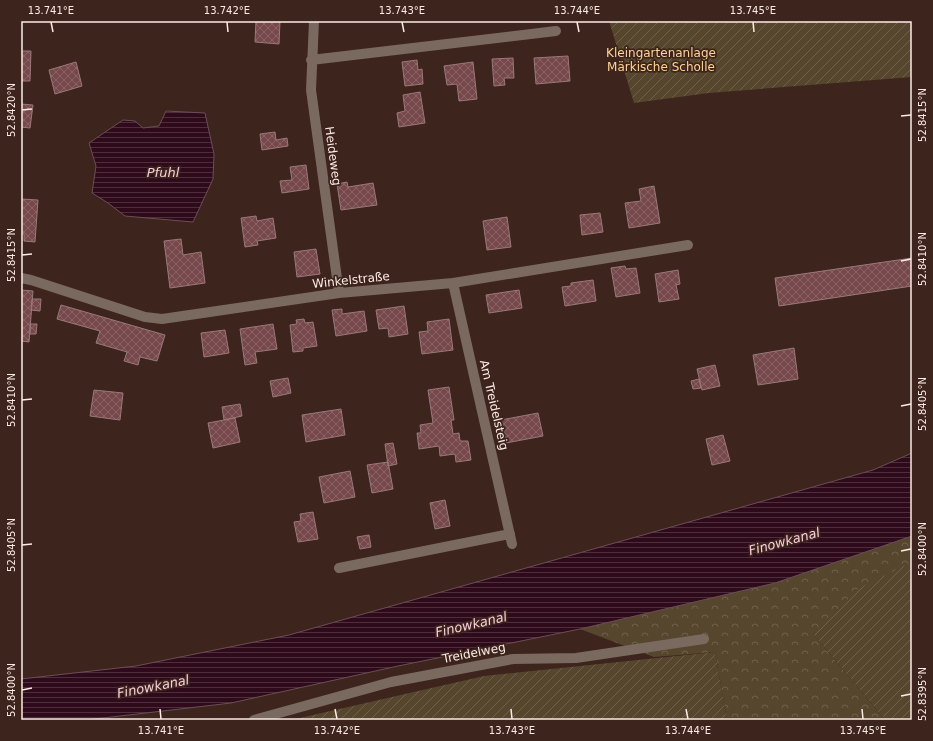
<svg xmlns="http://www.w3.org/2000/svg" width="933" height="741" font-family="'DejaVu Sans',sans-serif">
	<style>
		.forest { fill: url(#forest-crowns) }
		.garden { fill: url(#garden-furrows) }
		.water { fill: url(#water-rules); stroke: #6c4e57 }
		.building { fill: url(#building-cross-hatch); stroke: #9a797a }
		.lines { fill: none; stroke-linecap: round; stroke-linejoin: round }
		.minor { stroke: #7a695e; stroke-width: 10 }
		.ticks { fill: none; stroke: #fdebe6; stroke-width: 1.5 }
		.labels { text-anchor: middle; stroke-width: 3.5; stroke-linejoin: round; paint-order: stroke }
		.park-label { font-size: 12px; fill: #fed496; stroke: #3d241c }
		.street-label { font-size: 12px; fill: #fdebe6; stroke: #3d241c }
		.water-label { font-size: 13px; font-style: italic; fill: #fbcddd; stroke: #3d241c }
		.neatline { fill: none; stroke: #fdebe6; stroke-width: 1.5 }
		.ticks-label { font-size: 10px; text-anchor: middle; fill: #fdebe6 }
	</style>
	<defs>
		<pattern id="forest-crowns" width="20" height="18" patternUnits="userSpaceOnUse"><rect width="20" height="18" fill="#56462d"/><path d="M2 6a3 3 0 1 1 6 0M12 15a3 3 0 1 1 6 0" fill="none" stroke="#6f614b"/></pattern>
		<pattern id="garden-furrows" width="10" height="10" patternUnits="userSpaceOnUse"><rect width="10" height="10" fill="#56462d"/><path d="M-1 1l2-2M0 10L10 0M9 11l2-2" fill="none" stroke="#6f614b"/></pattern>
		<pattern id="water-rules" width="6" height="5" patternUnits="userSpaceOnUse"><rect width="6" height="5" fill="#2e0a1a"/><path d="M0 2.5h6" fill="none" stroke="#4d2e3b"/></pattern>
		<pattern id="building-cross-hatch" width="8" height="8" patternUnits="userSpaceOnUse"><rect width="8" height="8" fill="#76484b"/><path d="M0 0l8 8M0 8l8-8" fill="none" stroke="#8a6365"/></pattern>
	</defs>
	<rect width="100%" height="100%" fill="#3d241c"/>
	<path class="forest" d="M912 536V562L813 634 885 720H727L715 652 654 657 580 629 775 583Z"/>
	<path class="garden" d="M609 21H912V77L709 93 634 103Z
		M912 562V720H885L813 634 859 588Z
		M715 652 727 720H291L484 676Z"/>
	<path class="water" d="M166 111 205 113 214 154 213 179 193 222 125 216 108 203 92 193 96 166 89 143 123 120 135 121 143 128 159 126Z
		M912 453V536L775 583 580 629 398 666 231 703 86 720H21V679L136 666 289 635 873 470Z"/>
	<path class="building" d="M256 21H280L279 44 255 42Z
		M21 51H31L30 81H21Z
		M568 56 570 81 536 84 534 58Z
		M513 58 514 78H504L505 85 494 86 492 59Z
		M417 60 418 70 422 69 423 84 405 86 402 62Z
		M76 62 82 86 55 94 49 70Z
		M473 62 477 99 459 101 457 84 447 85 444 66Z
		M420 92 425 123 399 127 397 113 405 111 403 95Z
		M21 104 33 105 30 128 21 127Z
		M275 132 276 140 287 138 288 146 262 150 260 134Z
		M306 165 309 189 282 193 280 181 292 180 290 167Z
		M347 182 348 187 373 183 377 205 341 210 337 184Z
		M654 186 660 223 629 228 625 203 641 201 639 189Z
		M21 199 38 200 35 242 24 241V234H21Z
		M600 213 603 232 582 235 580 215Z
		M256 216 257 221 273 218 276 238 257 241 258 245 245 247 241 218Z
		M507 217 511 247 487 250 483 221Z
		M181 239 183 255 201 252 205 283 170 288 164 241Z
		M316 249 320 274 297 277 294 252Z
		M912 258V286L779 306 775 278Z
		M625 266 626 269 636 268 640 293 616 297 611 268Z
		M678 270 680 284 676 285 679 299 659 302 655 274Z
		M593 280 596 301 565 306 562 287 571 286V283Z
		M21 290 33 291 29 342 21 341Z
		M519 290 522 308 489 313 486 295Z
		M32 299H41L40 311 31 310Z
		M61 305 165 335 157 361 140 357 138 365 124 361 127 352 96 343 100 331 57 319Z
		M404 306 408 334 389 337 388 328 379 329 376 310Z
		M342 309V314L364 311 367 331 336 336 332 310Z
		M304 319 305 323 313 322 317 346 303 348V351L293 352 290 325 297 324 296 320Z
		M449 319 453 350 422 354 419 332 428 331 427 322Z
		M30 324H37L36 334H30Z
		M273 324 277 349 255 352 257 363 245 365 240 329Z
		M225 330 229 353 204 357 201 333Z
		M794 348 798 379 758 385 753 355Z
		M715 365 720 386 702 390 697 369Z
		M288 378 291 393 273 397 270 381Z
		M699 379 701 388 693 389 691 381Z
		M449 387 454 420H451L453 434 459 433 460 441H468L471 460 456 462 455 454 440 456 439 446 419 449 417 433H421L420 425 433 423 428 390Z
		M94 390 123 393 120 420 90 416Z
		M240 404 242 416 224 420 222 407Z
		M341 409 345 435 306 442 302 415Z
		M538 413 543 436 506 443 501 420Z
		M235 418 240 442 213 448 208 423Z
		M723 435 730 461 712 465 706 439Z
		M393 443 397 464 388 466 385 444Z
		M388 462 393 489 372 493 367 465Z
		M350 471 355 497 324 503 319 477Z
		M445 500 450 526 435 529 430 503Z
		M313 512 318 539 298 542 294 522 301 521 300 514Z
		M369 535 371 547 360 549 357 537Z"/>
	<g class="lines">
		<path class="minor" d="M314 21 311 90 339 293
			M311 60 556 31
			M21 278 31 280 145 317 162 319 339 293 453 283 688 245
			M453 283 512 544
			M339 568 510 534
			M254 720 391 682 513 659 576 658 704 639"/>
	</g>
	<path class="ticks" d="M51 22 53 32M227 22 228 32M402 22 404 32M577 22 579 32M753 22 754 32M22 110 32 109M901 116 911 115M22 255 32 254M901 261 911 259M22 400 32 399M901 406 911 404M22 545 32 544M901 551 911 549M22 690 32 688M901 696 911 694M160 709 161 719M335 709 337 719M511 709 512 719M686 709 688 719M862 709 863 719"/>
	<g class="labels">
		<g class="park-label">
			<text x="661" y="57">Kleingartenanlage<tspan x="661" dy="14">Märkische Scholle</tspan></text>
		</g>
		<g class="street-label">
			<text transform="translate(333 156) rotate(82)" y="4">Heideweg</text>
			<text transform="translate(351 280) rotate(-6)" y="4">Winkelstraße</text>
			<text transform="translate(494 405) rotate(77)" y="4">Am Treidelsteig</text>
			<text transform="translate(474 653) rotate(-11)" y="4">Treidelweg</text>
		</g>
		<g class="water-label">
			<text x="163" y="177">Pfuhl</text>
			<text transform="translate(784 541) rotate(-15)" y="5">Finowkanal</text>
			<text transform="translate(471 624) rotate(-13)" y="5">Finowkanal</text>
			<text transform="translate(153 686) rotate(-11)" y="5">Finowkanal</text>
		</g>
	</g>
	<rect width="933" height="741" fill="none" stroke="#3d241c" stroke-width="44"/>
	<rect x="22" y="22" width="889" height="697" class="neatline"/>
	<g class="ticks-label">
		<text x="51" y="14">13.741°E</text>
		<text x="227" y="14">13.742°E</text>
		<text x="402" y="14">13.743°E</text>
		<text x="577" y="14">13.744°E</text>
		<text x="753" y="14">13.745°E</text>
		<text transform="translate(11 110) rotate(-90)" y="4">52.8420°N</text>
		<text transform="translate(922 115) rotate(-90)" y="4">52.8415°N</text>
		<text transform="translate(11 255) rotate(-90)" y="4">52.8415°N</text>
		<text transform="translate(922 259) rotate(-90)" y="4">52.8410°N</text>
		<text transform="translate(11 400) rotate(-90)" y="4">52.8410°N</text>
		<text transform="translate(922 404) rotate(-90)" y="4">52.8405°N</text>
		<text transform="translate(11 545) rotate(-90)" y="4">52.8405°N</text>
		<text transform="translate(922 549) rotate(-90)" y="4">52.8400°N</text>
		<text transform="translate(11 690) rotate(-90)" y="4">52.8400°N</text>
		<text transform="translate(922 694) rotate(-90)" y="4">52.8395°N</text>
		<text x="161" y="734">13.741°E</text>
		<text x="337" y="734">13.742°E</text>
		<text x="512" y="734">13.743°E</text>
		<text x="688" y="734">13.744°E</text>
		<text x="863" y="734">13.745°E</text>
	</g>
</svg>
